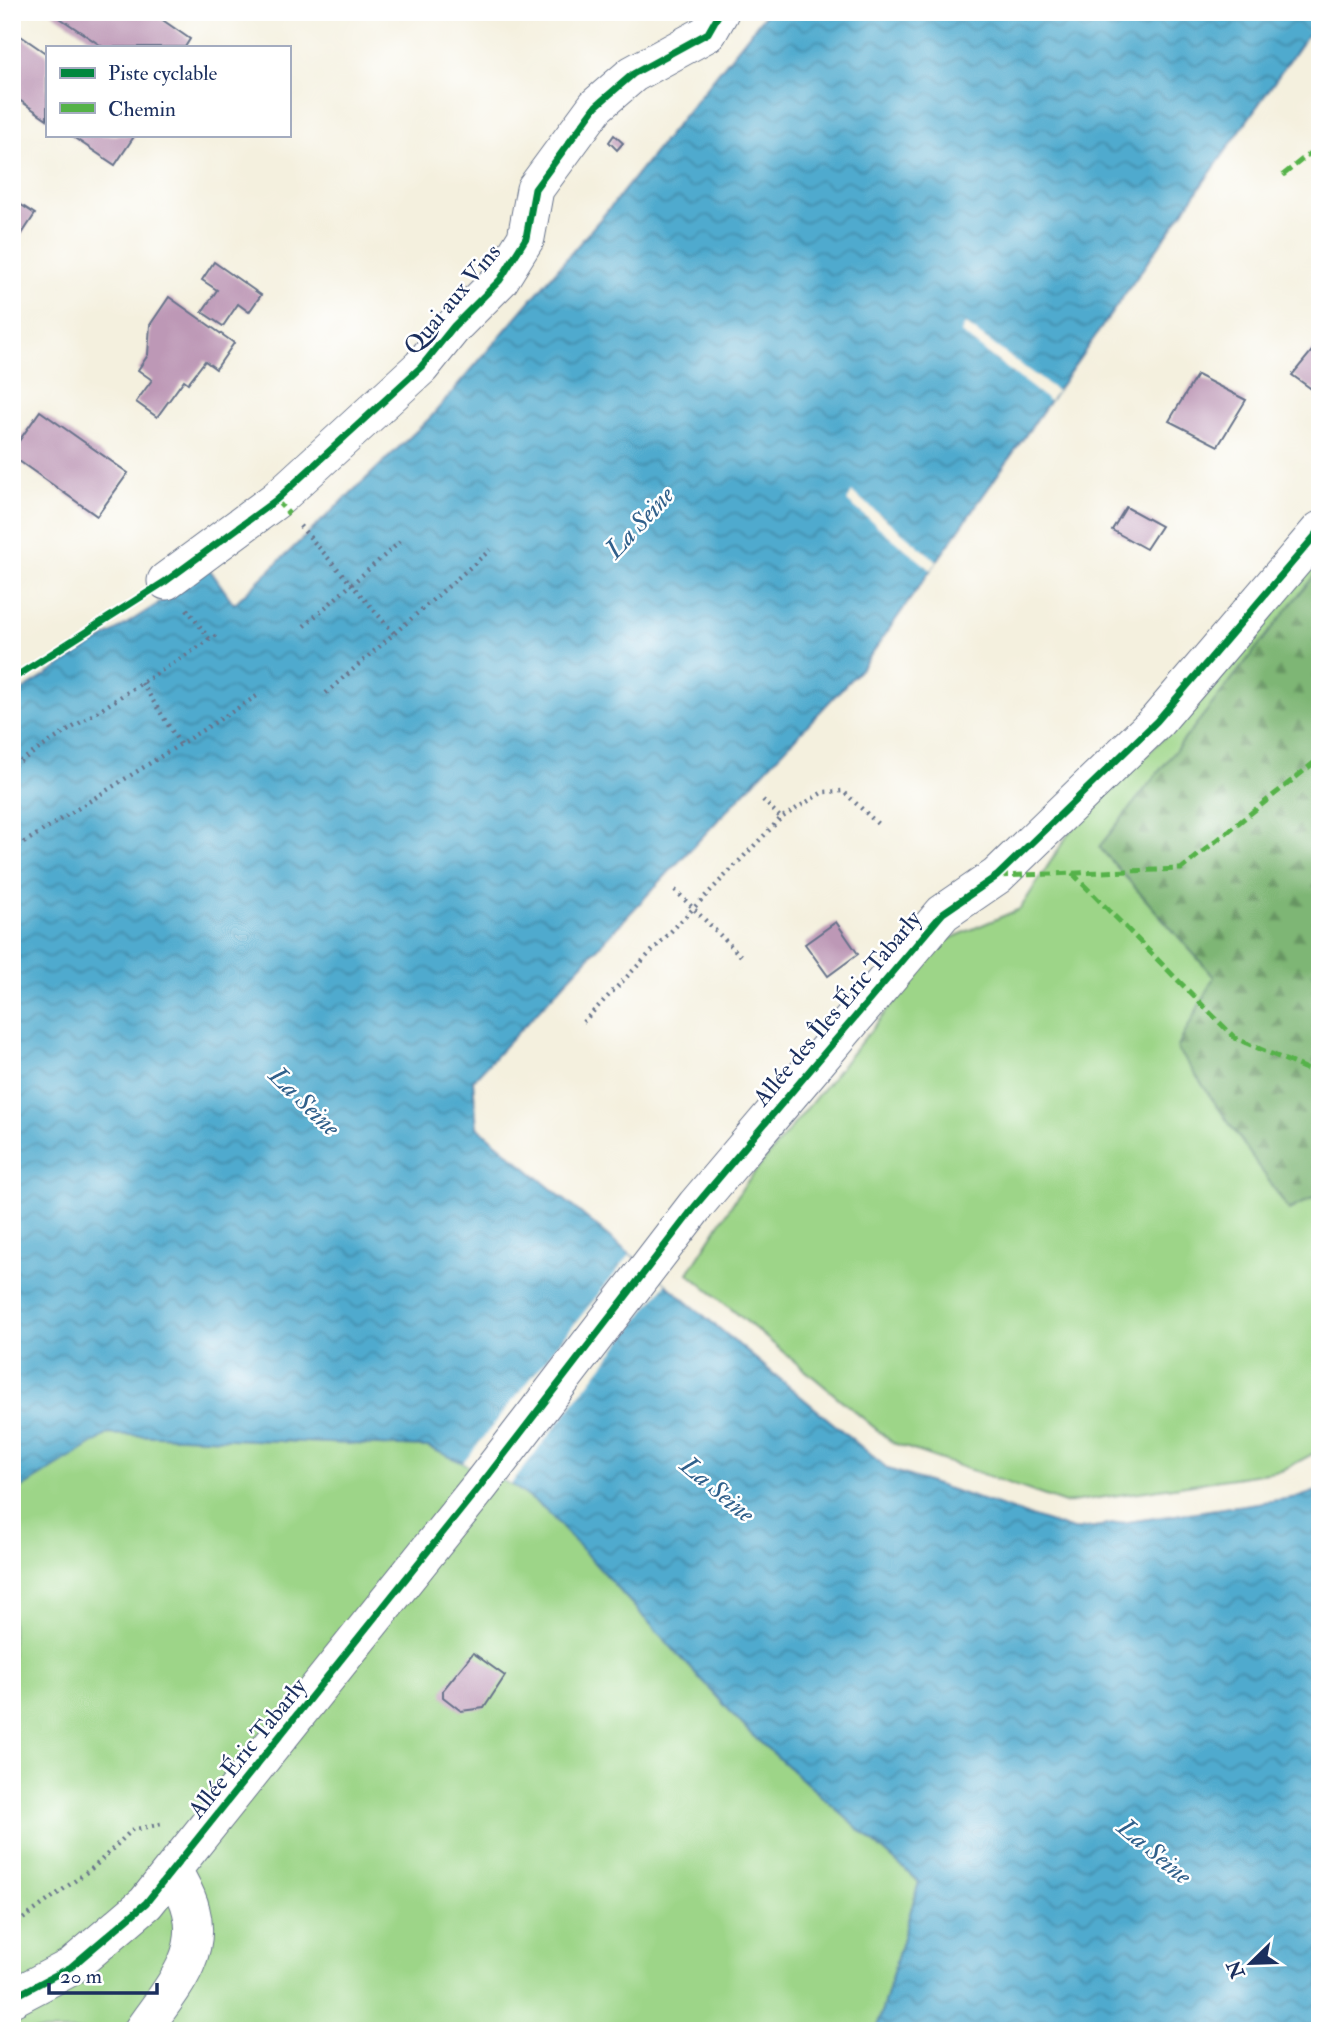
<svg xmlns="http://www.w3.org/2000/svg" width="1332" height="2043" font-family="'IM FELL Double Pica',serif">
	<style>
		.green { fill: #9dd588; stroke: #5c8273; stroke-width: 2 }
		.forest { fill: url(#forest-firs); stroke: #4c7269; stroke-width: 2 }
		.water { fill: url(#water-waves); stroke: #366c96; stroke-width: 2 }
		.pier { fill: #f4f0de }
		.building { fill: #bd98b6 }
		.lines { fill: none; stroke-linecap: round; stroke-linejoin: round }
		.minor-casing { stroke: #67738b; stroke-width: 39 }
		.path { stroke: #67738b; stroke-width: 4.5; stroke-dasharray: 2 5; stroke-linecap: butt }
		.minor { stroke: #fff; stroke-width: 37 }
		.quiet { stroke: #55b248; stroke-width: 5; stroke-dasharray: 10 5; stroke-linecap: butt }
		.cycleway-casing { stroke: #fff; stroke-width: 11 }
		.cycleway { stroke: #00873e; stroke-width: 7 }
		.labels { text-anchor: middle; stroke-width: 5; stroke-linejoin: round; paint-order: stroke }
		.street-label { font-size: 24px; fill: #1b2f5e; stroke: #fff }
		.water-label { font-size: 26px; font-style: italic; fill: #30608b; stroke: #fff }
	</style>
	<defs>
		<pattern id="forest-firs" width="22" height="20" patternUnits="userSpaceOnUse" patternTransform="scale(1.75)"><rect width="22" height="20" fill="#7eb674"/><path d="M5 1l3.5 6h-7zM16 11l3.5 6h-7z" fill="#669462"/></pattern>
		<pattern id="water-waves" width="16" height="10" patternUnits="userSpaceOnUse" patternTransform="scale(1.75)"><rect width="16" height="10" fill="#50aace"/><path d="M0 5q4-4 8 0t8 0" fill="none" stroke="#428baa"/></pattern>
	</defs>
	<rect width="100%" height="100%" fill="#fff"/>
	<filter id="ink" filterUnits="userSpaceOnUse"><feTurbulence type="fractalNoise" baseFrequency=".0143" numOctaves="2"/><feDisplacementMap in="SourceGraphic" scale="14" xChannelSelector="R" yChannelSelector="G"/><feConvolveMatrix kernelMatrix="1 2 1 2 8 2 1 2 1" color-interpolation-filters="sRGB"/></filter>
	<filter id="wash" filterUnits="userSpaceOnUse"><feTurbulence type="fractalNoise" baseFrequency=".00686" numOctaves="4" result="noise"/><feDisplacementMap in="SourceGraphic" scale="28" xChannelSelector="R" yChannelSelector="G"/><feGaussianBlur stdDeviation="1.57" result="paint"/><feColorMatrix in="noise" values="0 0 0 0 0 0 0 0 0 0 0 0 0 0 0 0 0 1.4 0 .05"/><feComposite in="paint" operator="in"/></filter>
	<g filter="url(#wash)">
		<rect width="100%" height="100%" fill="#f4f0de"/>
		<path class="green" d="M1320 545V1450L1281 1471 1065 1503 893 1443 688 1273 745 1184 944 941 1020 909 1069 833 1206 695Z
			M108 1434 428 1447 511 1484 545 1509 751 1734 919 1882 876 2031H12V1494Z"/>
		<path class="forest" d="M1320 568V968L1313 973 1320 977V1194L1289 1210 1177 1048 1214 977 1099 847Z"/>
		<path class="water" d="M767 12H1320V17L863 666 473 1080 477 1127 888 1469 1073 1530 1298 1497 1320 1490V2031H876L919 1882 751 1734 545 1509 511 1484 428 1447 108 1434 12 1494V697L189 584 205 563 234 604 431 417 614 203Z"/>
		<path class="pier" d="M965 324 1057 391 1049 401 961 333Z
			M852 492 937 561 931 570 847 501Z
			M630 1255 666 1284 511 1484 463 1463Z"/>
		<g id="blocks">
			<path class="building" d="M51 12H151L190 39 185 47H103Z
				M12 30 47 54V119L12 95Z
				M70 135H135L115 165Z
				M614 135 623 143 617 150 609 142Z
				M12 199 35 214 12 249Z
				M214 262 261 295 249 312 238 304 223 326 202 312 217 290 202 280Z
				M169 297 234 343 216 369 205 361 188 383 184 380 157 417 136 402 152 380 138 370 148 355 150 325Z
				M1320 341V395L1292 375Z
				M1197 375 1246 400 1218 446 1169 421Z
				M40 411 128 473 97 516 12 456V451Z
				M1126 507 1161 526 1146 549 1112 530Z
				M836 922 858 954 828 976 805 944Z
				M473 1653 505 1676 484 1708 461 1711 443 1697V1690Z"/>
		</g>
	</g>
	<g filter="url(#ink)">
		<use href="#blocks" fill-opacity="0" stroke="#67738b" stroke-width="2"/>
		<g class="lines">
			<g class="minor-casing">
				<path id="minor" d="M166 581 276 500 421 367 454 326 500 280 526 238 535 189 596 106 633 74 708 33 720 12
					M12 1998 71 1967 146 1903 480 1486 696 1205 943 913 997 876 1157 721 1320 530
					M142 2031C167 1994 204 1958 191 1910 188 1896 179 1882 173 1870"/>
			</g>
			<path class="path" d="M300 526 394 633
				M187 609 210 640
				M304 626 401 541
				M142 683 180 744
				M326 693 490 550
				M14 765 217 635
				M763 800 781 818
				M12 850 260 694
				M675 890 741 956
				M583 1022 781 818 823 792 843 791 880 826
				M12 1927 95 1866 132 1830 161 1824"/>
			<use href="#minor" class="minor"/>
			<path class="quiet" d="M1283 175 1320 145
				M276 500 289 514
				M1072 873 1235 1038 1320 1075
				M998 876 1181 869 1320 758"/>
			<g class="cycleway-casing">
				<path id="cycleway" d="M12 679 166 581 276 500 421 367 454 326 500 280 526 238 535 189 596 106 633 74 708 33 720 12
					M12 1998 71 1967 146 1903 480 1486 696 1205 943 913 997 876 1157 721 1320 530"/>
			</g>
			<use href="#cycleway" class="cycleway"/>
		</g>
	</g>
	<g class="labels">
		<g class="street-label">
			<text transform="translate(452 299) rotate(-50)" y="8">Quai aux Vins</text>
			<text transform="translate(837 1008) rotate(-50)" y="8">Allée des Îles Éric Tabarly</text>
			<text transform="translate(247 1748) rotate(-51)" y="8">Allée Éric Tabarly</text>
		</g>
		<g class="water-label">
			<text transform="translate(639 522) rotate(-47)" y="9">La Seine</text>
			<text transform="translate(305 1101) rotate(44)" y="9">La Seine</text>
			<text transform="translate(718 1489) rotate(40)" y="9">La Seine</text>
			<text transform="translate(1155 1851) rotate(40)" y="9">La Seine</text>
		</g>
	</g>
	<rect width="1332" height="2043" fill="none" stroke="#fff" stroke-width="42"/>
	<rect x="46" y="46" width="245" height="91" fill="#ffffff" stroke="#a4acbf" stroke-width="2"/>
	<rect x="60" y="68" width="35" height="10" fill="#00873e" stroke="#a4acbf" stroke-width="2"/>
	<text x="108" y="80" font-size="21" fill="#1b2f5e">Piste cyclable</text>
	<rect x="60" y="103" width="35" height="10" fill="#55b248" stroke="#a4acbf" stroke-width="2"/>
	<text x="108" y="116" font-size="21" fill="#1b2f5e">Chemin</text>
	<g transform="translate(1251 1963) rotate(247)" stroke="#ffffff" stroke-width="5" paint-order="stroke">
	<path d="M0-5L12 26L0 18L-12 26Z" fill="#1b2f5e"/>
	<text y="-10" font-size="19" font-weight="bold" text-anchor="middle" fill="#1b2f5e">N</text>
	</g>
	<path d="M49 1983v10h108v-10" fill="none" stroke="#1b2f5e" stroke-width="3.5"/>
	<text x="60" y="1983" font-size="21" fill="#1b2f5e" stroke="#ffffff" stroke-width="5" paint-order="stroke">20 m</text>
</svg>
